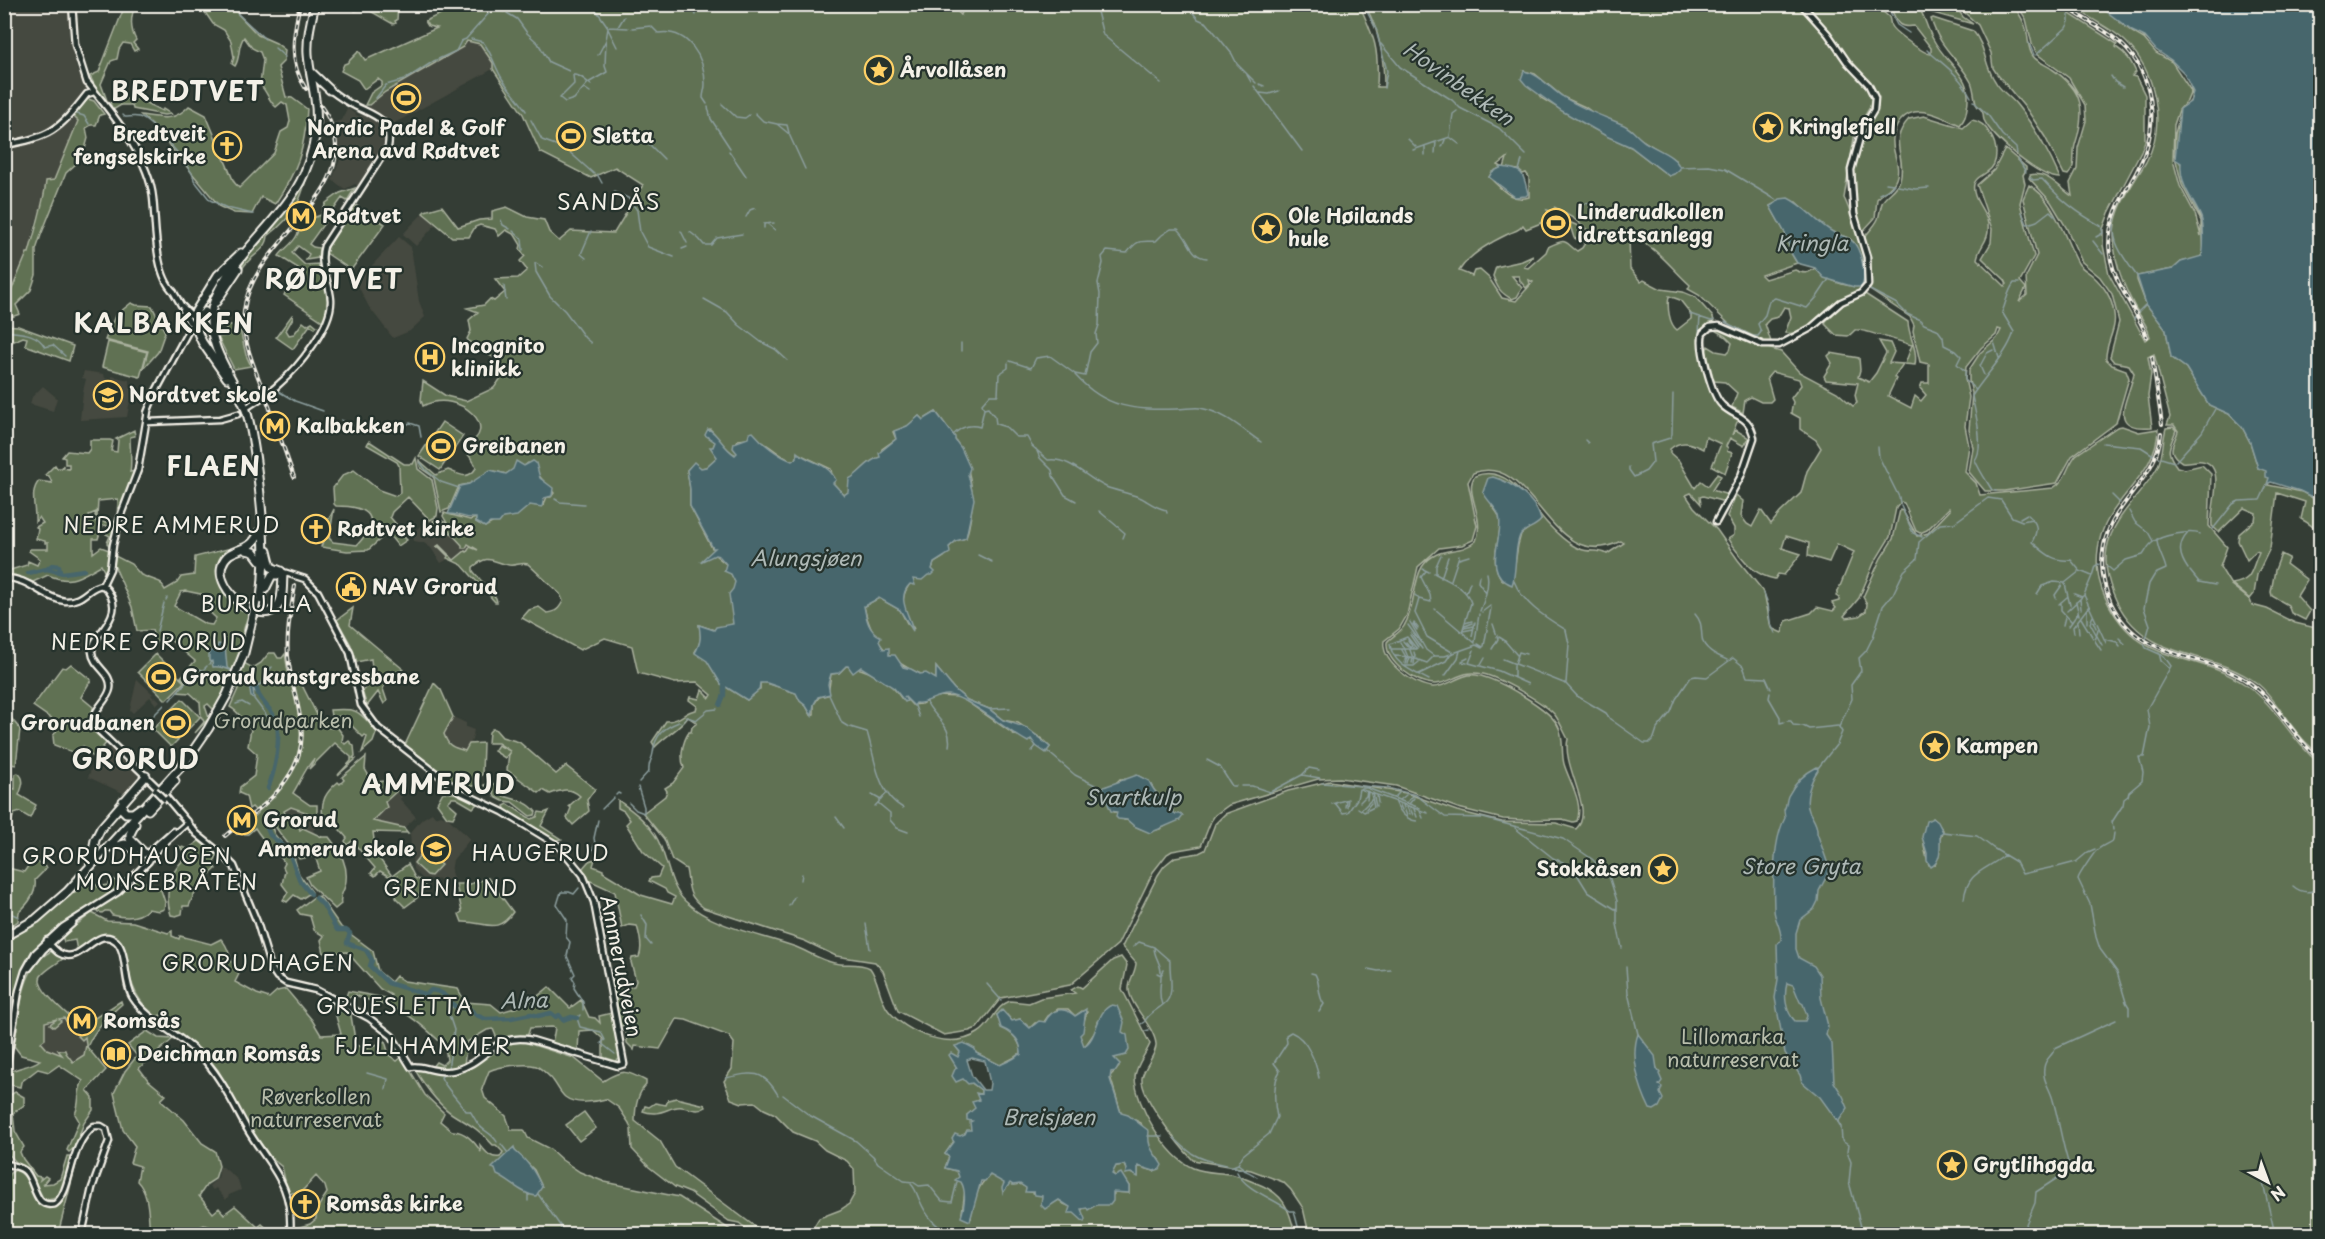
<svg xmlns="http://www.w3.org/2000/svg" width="2325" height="1239" font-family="'Playpen Sans',sans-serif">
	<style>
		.built { fill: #45483f }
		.green { fill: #607153; stroke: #aab19e; stroke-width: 1.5; fill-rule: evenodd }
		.water { fill: #46666c; stroke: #8c9e9e; stroke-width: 1.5; fill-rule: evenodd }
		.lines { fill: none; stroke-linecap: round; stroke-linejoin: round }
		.stream { stroke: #8c9e9e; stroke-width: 1.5 }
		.river { stroke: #46666c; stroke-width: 4.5 }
		.secondary-casing { stroke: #f4f1e8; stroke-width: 9 }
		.highway-casing { stroke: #f4f1e8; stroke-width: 11 }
		.secondary { stroke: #26332d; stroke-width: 4.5 }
		.highway { stroke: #26332d; stroke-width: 7 }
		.rail-casing { stroke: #f4f1e8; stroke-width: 4 }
		.rail { stroke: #26332d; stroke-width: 1.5; stroke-dasharray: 4.5; stroke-linecap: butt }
		.secondary-bridge-casing { stroke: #f4f1e8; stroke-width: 9; stroke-linecap: butt }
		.highway-bridge-casing { stroke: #f4f1e8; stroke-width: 11; stroke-linecap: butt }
		.secondary-bridge { stroke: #26332d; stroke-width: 4.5 }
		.highway-bridge { stroke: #26332d; stroke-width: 7 }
		.labels { text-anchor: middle; stroke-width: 4.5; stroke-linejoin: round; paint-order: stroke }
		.poi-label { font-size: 20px; font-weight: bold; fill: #f4f1e8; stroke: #26332d; text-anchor: start }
		.park-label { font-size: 20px; fill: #b9beac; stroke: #26332d }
		.street-label { font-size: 20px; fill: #f4f1e8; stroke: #26332d }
		.water-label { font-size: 21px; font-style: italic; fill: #aeb9b6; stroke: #26332d }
		.neighbourhood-label { font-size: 21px; letter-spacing: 1.5px; fill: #f4f1e8; stroke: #26332d }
		.quarter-label { font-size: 22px; letter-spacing: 1.5px; fill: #f4f1e8; stroke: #26332d }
		.district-label { font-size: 26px; font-weight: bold; letter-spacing: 1.5px; fill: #f4f1e8; stroke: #26332d }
	</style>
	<rect width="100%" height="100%" fill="#343d35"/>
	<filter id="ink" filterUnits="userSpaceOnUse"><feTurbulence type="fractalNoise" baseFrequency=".0167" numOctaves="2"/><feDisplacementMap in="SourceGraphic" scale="12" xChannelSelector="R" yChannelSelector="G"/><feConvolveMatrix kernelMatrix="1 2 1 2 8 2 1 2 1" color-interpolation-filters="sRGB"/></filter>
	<g filter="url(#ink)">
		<path class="built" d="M5 5H70L69 39 77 70 87 88 86 93 54 127 32 138 5 141Z
			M2060 5H2067L2121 41 2139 64 2152 94 2153 125 2150 144 2143 163 2114 217 2110 246 2117 276 2142 322 2146 337 2114 278 2108 258 2107 241 2110 224 2116 205 2140 161 2147 143 2151 114 2147 87 2134 61 2119 43Z
			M467 41 481 44 493 63V69L384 129 385 147 358 186 355 184 345 189 332 180 341 157 340 155 334 122 342 120 347 108 358 116 366 115 369 105 385 92 463 47Z
			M72 115 78 121 54 180 46 181 45 195 35 225 29 253H27L5 306V147L44 139 59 129Z
			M423 213 436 224 416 246 403 234Z
			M399 237 411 247 419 301 425 317 410 331 393 338 369 307 356 282Z
			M84 371 104 374 105 378 108 379H112V376L129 380V385L135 387 132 401 130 400 127 417 80 420 83 391 86 379 82 378Z
			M43 386 57 398 53 411 30 404 32 397Z
			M2160 433H2163L2162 439 2156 461 2145 480 2120 512 2106 541 2104 570 2113 603 2126 622 2148 641 2164 649 2228 669 2252 681 2267 694 2300 737 2320 757V761L2297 740 2270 703 2251 684 2227 672 2163 651 2147 644 2127 629 2110 604 2104 590 2100 571 2103 541 2117 510 2147 470Z
			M431 519 443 521 480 551 461 553 454 561 448 559 441 563 431 548 424 543 414 541 413 533 426 520Z
			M137 679 153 694 151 695 154 698 156 697 160 701 156 705 150 697 133 713 130 710Z
			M453 717 466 723V727L474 730 472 740 466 751 456 750 445 737V733Z
			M111 749 138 774 136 782 125 794 88 777 93 765Z
			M397 792 402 797 400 799 416 817 404 828 373 821 382 806Z
			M291 807 311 812 318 819 320 824 313 830 317 836 303 828 301 830 299 826 287 817 284 809Z
			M432 813 435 817 441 815 448 818 470 839 453 860 451 872 454 880 423 879 413 869 410 833 422 819Z
			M63 1018 71 1028 78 1030 86 1040 84 1055 73 1062 66 1054 62 1055 47 1049 41 1041 44 1039 45 1022Z
			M220 1167H223L238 1180 241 1190 229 1195 226 1200 216 1188 213 1190 209 1186 218 1178Z"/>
		<path class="green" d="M937 4 943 7 951 5 961 15 963 9 959 5 1359 4C1375 39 1379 48 1377 87H1384C1384 57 1380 32 1365 5H1799L1815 19 1846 64 1866 85 1872 96 1870 107 1855 132 1844 198C1850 209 1869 270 1867 282 1865 294 1850 294 1842 299 1822 310 1812 337 1785 333L1791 317 1789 308 1784 307 1778 317 1770 319 1765 324 1772 345 1730 325 1699 295 1688 289 1690 285C1670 267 1655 244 1629 236L1630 269 1641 282 1644 280 1661 289 1683 292 1695 297 1713 317 1714 321 1701 333C1698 345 1710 395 1718 404 1725 410 1735 415 1743 420L1737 422 1732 435 1736 430 1749 438 1744 446 1730 438 1726 446 1728 448 1727 451 1732 453 1725 473 1712 466 1721 444 1706 437 1703 449C1691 443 1681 439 1670 449V453L1679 461 1695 488 1701 481 1708 486 1717 474 1721 476 1712 490 1728 495 1725 502 1703 496 1700 497 1701 504 1691 493 1686 495 1694 507 1717 530 1738 560 1764 592 1771 628 1782 633 1786 621 1811 613 1817 607 1833 611 1836 608 1832 603 1839 601V598L1836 596 1854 552 1837 544 1829 562 1808 556 1809 543 1786 536 1782 548 1801 554 1784 575 1778 574 1775 579C1753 575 1745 561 1731 544L1728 539 1734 535V528L1727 516 1736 495 1743 501 1741 516 1747 524 1752 527 1761 510 1771 524 1780 513 1801 493 1807 471 1821 448 1816 440 1800 429V418L1791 413 1793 402 1791 398 1801 385 1799 379 1772 372 1767 378 1773 399 1770 402H1761L1751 397 1745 400 1743 413 1732 407 1737 393 1725 382 1714 381 1706 351 1708 346 1716 351 1727 353 1730 350 1732 343 1725 336 1713 329 1727 331 1761 346 1781 352 1799 372 1837 392 1853 406 1857 403 1855 395 1858 383 1826 380 1824 376 1832 363 1828 356 1831 353 1859 358 1860 370 1858 377 1869 382 1876 373 1886 353 1879 341 1890 343 1894 352 1889 363 1903 364 1894 377 1896 379 1888 396 1911 408 1915 396 1921 401 1926 395 1920 388 1922 383H1929V364L1920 362 1913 331 1914 325 1910 317 1870 290V263L1864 238C1868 232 1875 226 1878 219 1880 214 1880 206 1883 201 1888 193 1898 189 1900 180 1907 154 1887 143 1909 119L1924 116 1963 128 1972 120C1980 121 1986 127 1990 134 1997 144 2000 164 1987 172 1982 176 1976 177 1974 184 1971 199 1986 210 1988 224 1990 242 1979 245 1977 259L2005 286 2007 284 2005 280 1982 258 1991 243 1992 229 1977 185 1994 170 2005 149 2026 167V170L2023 175 2025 184 2020 203 2034 256 2020 281 2026 288 2019 302 2027 295 2026 277 2037 255 2023 199 2029 185C2054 198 2065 240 2078 263 2081 268 2087 271 2092 275 2104 286 2112 297 2114 314 2117 330 2105 343 2106 359L2112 365 2126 370 2129 378 2116 423 2072 456 2057 483 2004 491H1985L1969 472 1973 448 1969 430 1972 393 1969 381V370L1980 353 1997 338 2001 330 1998 329 1996 335 1981 348 1966 367 1965 379 1969 397 1965 426 1969 446 1965 472 1976 483 1980 495 2053 488C2067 480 2066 467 2076 455L2117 427 2122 426 2139 432 2158 429C2157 474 2114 495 2101 535 2095 556 2096 577 2105 597 2138 669 2191 648 2246 685 2276 705 2291 741 2320 764V1234H1309L1303 1208 1291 1190 1283 1182 1251 1170 1193 1160C1179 1146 1140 1096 1142 1078 1144 1066 1157 1055 1156 1044 1154 1026 1131 1007 1129 990 1128 981 1136 972 1136 963L1122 947 1158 875 1164 866 1175 857 1199 853 1205 850 1215 824 1225 814 1288 791 1330 781 1406 793 1457 811 1502 822 1556 823 1576 829C1596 811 1561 766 1568 739 1564 732 1560 722 1555 715 1545 703 1498 677 1483 674 1459 669 1454 683 1435 684 1416 684 1385 662 1387 642 1392 636 1400 633 1404 626 1415 609 1413 581 1422 567 1437 544 1459 556 1476 541 1486 517 1463 491 1475 476 1508 463 1529 503 1547 523 1555 532 1569 545 1580 549 1589 553 1599 549 1607 554L1624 543 1621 541C1548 577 1535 450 1473 473L1468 482 1477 526 1473 540 1462 545 1439 548 1418 567 1407 615 1399 629 1384 641C1381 662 1414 686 1433 687 1449 687 1460 673 1476 675 1496 678 1552 709 1559 728 1564 738 1561 753 1564 764 1569 781 1584 803 1577 821L1573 822 1562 819 1521 820 1503 819 1458 808 1396 786 1340 778 1318 779 1229 805 1215 815 1211 821 1201 846 1172 851 1167 854 1153 872 1118 944 1070 985 1001 998 977 1028 969 1031 944 1035 898 1011 883 971 875 962 836 956 805 941 704 908C686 895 690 888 686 869L672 860 664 839 643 813 665 796 667 791 665 788 673 783 684 768C680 757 682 743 689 732H691L692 727 697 723 688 717C682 727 664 737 655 747L652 742 666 721C682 721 684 711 696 710L697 706 689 700 690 697 699 699 702 690 710 698 712 695 697 682 675 683 638 673 632 646 605 638 580 650 522 618 529 610 539 607 547 613C556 612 559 609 563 601L560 594 528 564C521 562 516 566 509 565 491 562 490 553 473 567V571L496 598 497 602H495L462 565 447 558 448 556 439 547H436L439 545 454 560 465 551 467 552 470 547 478 550 468 544 466 548H462V545L449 531 446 534 433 521 437 519 447 523 443 516 444 513 470 520 476 518V522L485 527 503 517 514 516 530 505 543 506 547 497H551L554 493 528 463 524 466 521 465 506 474 495 471 469 484 459 486 449 509 441 512 434 478C427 470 418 471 419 460L436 475 448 470C459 474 468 481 476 468 476 461 466 456 464 445 504 432 460 387 423 406L421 400 423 381 446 396 466 401 494 388 506 371 495 358 475 348 467 339 471 331 469 320 478 312 467 308 484 305 490 299 494 301 505 292 495 279 518 278 527 270 520 261 525 256 520 249 521 245 515 235 506 230 499 236 495 229 480 225 475 227 469 237H452L423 213 425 211 442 206 458 227 479 220 492 219V211L507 207 527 217 544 220 549 232 559 241 571 231 614 233 643 185 615 167 591 178 540 152 523 114 493 69V63L480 44 467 41 463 47 385 92 369 105H365L371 93 382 85V82L378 79 364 89 358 80 341 71 344 64 347 63 359 51 365 60 437 28 428 26 425 21 443 13 450 5ZM1524 71 1535 74 1563 97 1585 107 1596 115 1623 125 1642 140 1675 160 1669 176 1631 147 1594 129 1541 98ZM1507 158 1504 168 1518 170 1523 174 1526 173 1529 177V197C1512 203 1501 188 1489 177L1492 172 1502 167 1498 165ZM1777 202H1796C1807 213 1819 224 1832 232 1838 235 1845 236 1850 239 1861 246 1865 275 1863 286 1846 288 1826 280 1815 268 1808 274 1804 274 1795 270L1765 279 1761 275 1797 263 1791 253 1785 233 1770 206ZM1554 207 1573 218 1598 239 1596 242 1576 225 1569 222 1574 238 1585 243 1582 248 1577 251C1564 242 1568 237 1548 247L1546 252 1528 268 1524 267 1533 256 1522 261 1496 267 1493 276C1497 287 1500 293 1512 299L1517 297 1522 288 1512 276H1519L1520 281 1526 288 1530 284 1529 280 1533 282 1516 301 1502 298 1489 278 1480 270 1474 271 1472 276 1459 271C1469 255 1491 242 1508 234 1514 231 1519 231 1523 225L1526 229 1551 219H1555L1550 215 1547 210 1558 213ZM1669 296 1680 300 1691 314V319L1677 330C1669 324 1667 307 1669 296ZM936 412C967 451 981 488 966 538L956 541 949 547 944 557 934 563C931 575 924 576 913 578 910 585 905 589 904 596 901 606 908 620 914 629L907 623 900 610 879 598 864 606C872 647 898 669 936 679V667L954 689 967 700 989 709 1003 720 1018 723 1042 739 1050 747 1046 752 1038 747 1031 738 1015 735 960 697 936 696 921 704 912 705 904 696 906 699 901 698C891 680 865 668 846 666L839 673 831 674 828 695 819 697 814 704V714L811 715 806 706 800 701 796 693 764 682 760 683V689L747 700 721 684 707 660 695 652C701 642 702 637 699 625L714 630 733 624 735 582 726 564 715 555 716 548H712L690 506V489L687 470 694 463 701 468 706 467 717 457 713 447 715 442 707 435 710 429C719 437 723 449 736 455L738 453 735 445 738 440C769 436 768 451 792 461L797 458V453L831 469 833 483 844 495 849 492 850 479C861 473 866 461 880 457L882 449 896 439 893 432 908 426 919 416 923 420ZM1499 479C1516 487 1536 500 1541 520L1521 534 1518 545 1513 577 1503 581C1486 560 1503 538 1500 519 1499 514 1495 510 1492 506ZM1901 502 1904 503 1916 531 1920 533 1927 530 1949 508 1950 510 1928 533 1917 536 1903 511 1900 510 1893 539 1881 558 1863 597 1867 604 1866 611 1859 616 1846 618 1844 616 1859 598 1874 563 1890 537 1896 508ZM1120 779 1149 781C1155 796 1166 801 1175 814 1169 828 1154 835 1139 828 1134 826 1132 823 1127 820H1124L1117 812H1113L1101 788 1115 784ZM1933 818 1943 830C1937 839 1941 854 1935 865H1929C1924 850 1918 829 1933 818Z
			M125 5H136C130 16 130 29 136 40L133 43 138 49 134 51 130 44 123 43 119 49 117 59 111 61 101 84 109 106 97 90 90 76 99 72Z
			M200 5H234L236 12 258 35 276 43 285 50 284 61 278 67 286 97 292 98 307 109C305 150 298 169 275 204L261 197 252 214 234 213 220 207 154 127 141 115C161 118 174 122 189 106L206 115 234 182 239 188 274 153 281 132 288 128 290 121 287 105 282 102 276 107C269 102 267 91 260 85L263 60 260 52 252 48 244 37C237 46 241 57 235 66L232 64 234 57 231 41 224 30 213 24Z
			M354 5H398L397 20 395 21 396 23 393 24 367 9 355 11Z
			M1806 5H1875L1889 17C1890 19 1890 23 1891 26 1894 32 1924 54 1931 54V48L1914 26C1892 29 1898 16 1888 5H1917C1925 15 1926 27 1933 39 1947 66 1974 75 1967 108 1966 115 1965 119 1960 125 1942 118 1917 101 1900 121 1895 128 1892 134 1893 143 1893 155 1901 166 1896 179 1893 188 1883 192 1877 199L1875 218 1862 232C1847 216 1853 157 1861 137 1865 126 1880 112 1878 100 1876 81 1859 73 1849 60 1834 41 1823 21 1806 5Z
			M1923 5H1955L1963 17 1973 24 1930 12Z
			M1960 5H2013C2018 12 2024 20 2026 29 2029 38 2027 48 2033 56 2037 62 2045 64 2052 69 2084 90 2086 111 2075 145 2072 156 2077 166 2068 175L2064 174 2045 137 2028 111 1997 74 1993 68 1991 53 1978 25 1964 12Z
			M2017 5H2056L2117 44 2116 47C2127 54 2131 61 2136 72L2132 76 2136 77 2145 95V141L2141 152 2109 213 2103 229V245L2109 274 2145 340 2150 337C2148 327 2142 318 2136 309 2122 283 2113 261 2114 232 2116 206 2133 184 2146 162 2167 124 2156 71 2125 41 2109 26 2088 19 2072 5 2079 5 2089 3 2096 5 2110 8 2123 21 2135 29 2154 41 2193 65 2194 90 2194 102 2187 104 2182 114L2183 122 2178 137 2176 154 2182 167 2183 182 2202 220 2204 253 2199 258 2181 262 2173 269 2137 276V280L2146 304 2166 330 2171 357 2186 368 2209 405 2229 414 2242 427 2250 442 2258 468 2262 466 2271 471 2268 485 2302 492 2320 502V567L2318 566C2318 560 2316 556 2316 551 2316 531 2321 530 2301 519L2305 502 2277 493 2270 548 2257 575 2254 594 2250 599 2232 584C2254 580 2250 571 2259 552L2256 551 2247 560 2238 541 2239 534 2255 520 2256 513 2244 508 2219 532 2212 526C2209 509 2228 465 2202 461 2196 460 2189 463 2182 462 2165 451 2174 445 2178 431L2174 425H2167L2170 417 2154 354 2148 357 2151 374 2148 396 2152 427C2105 431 2129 399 2134 373L2129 365 2114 362 2110 357 2119 322 2112 294 2100 277 2082 262 2066 227 2051 202 2029 178 2030 175C2046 170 2060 188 2072 196L2070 183 2077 169 2078 148 2086 121 2085 105 2069 78 2037 54 2032 44 2026 19ZM2115 18C2131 27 2144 36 2157 48 2175 65 2194 70 2191 100L2180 113 2175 134 2174 153 2182 185 2201 221V236L2195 214 2180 186 2173 160 2174 125 2179 110 2187 101 2191 91 2172 62 2156 53 2144 39 2132 32Z
			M1933 18 1973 31C1986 46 1984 65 1995 81 2000 91 2010 96 2017 105 2034 126 2049 153 2060 178 2039 178 1993 139 1984 120 1983 117 1984 114 1982 111 1979 106 1979 110 1976 104 1974 97 1974 88 1971 82 1958 58 1940 49 1931 19Z
			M134 97 162 111 163 109 171 114 164 115 133 109 132 105H121L113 110 110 103 114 100 119 102 120 99H132Z
			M88 99 94 101 104 114 100 115 96 125H91L86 128 88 138 85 149 79 161 66 173 41 235 36 250V275L31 290 16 305 20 314 5 319V306L27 253H29C35 230 44 203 46 181L54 180 78 121 72 115Z
			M310 165C301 201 297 213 268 236 267 250 252 255 244 266 238 275 235 284 227 291L247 257 293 201Z
			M355 188 347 201 342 198 309 244 313 247 319 248 318 258 306 260 309 254 298 246 292 253 305 265 319 264C327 285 331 300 324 322L284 295 298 268 279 256C284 249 292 244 296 237 307 217 300 223 321 215L326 203 340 193Z
			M355 205 385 224 351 270 326 253 329 244Z
			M1865 294 1908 322C1909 338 1918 349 1915 365L1905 364 1912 345C1904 343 1860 328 1855 330 1855 330 1849 336 1848 336L1836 335 1825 324 1826 321 1846 302Z
			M131 303 136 305 152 306 165 332 158 352 143 369 148 351 105 340 115 316Z
			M292 315 293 318 286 330 289 335 294 334 303 322 307 325 312 322 317 326 315 328 310 325 293 349 276 337Z
			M5 325 18 326 73 346 69 361 25 345 27 338 23 337 5 345Z
			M225 325H239L246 355 251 366 234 369 218 337 227 336Z
			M108 342 147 352 140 377 102 367Z
			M442 422 463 436 440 470 419 456Z
			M2173 427 2176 430C2170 448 2164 449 2177 467L2185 469 2202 465 2211 474 2209 526 2227 547 2220 567 2231 585 2250 600 2252 605 2267 609 2295 623 2320 629V755C2310 747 2300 737 2292 726 2281 712 2272 695 2258 684 2208 646 2141 664 2113 593 2107 578 2104 564 2107 548 2113 516 2142 495 2157 468 2164 455 2162 442 2166 428Z
			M134 430 135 436 130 437C130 448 132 462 130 472L135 471 117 518 118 499 98 501 97 517 95 516 96 512 89 515 91 521H94V519L97 522H118L109 547 107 543 110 536 106 534 110 527 105 525 102 526 98 539H93V553L101 547 109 550 113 555 131 564 141 575 160 582 165 590 177 583 181 577 194 575 195 557 227 549C212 581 222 594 249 612L240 642 238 660 253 668 261 663 269 653H275L278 658H282L285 654 288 672 285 678 287 684 297 681 295 675 300 674 302 681 304 682 301 683 323 727 333 728 330 710C361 708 357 711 377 731L373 742 362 752 367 737 365 735 363 737 343 717 339 716 334 723 343 735 342 741 345 744 349 741 354 746 355 756 353 758 356 759 338 775 351 761V757L335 743 309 769 314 759C307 765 299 784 293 793L310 805H317V816L291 807 284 811 286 817 291 818 290 820 299 826 300 830 303 828 322 837H329C340 851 350 867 345 886 343 893 339 896 341 904L335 909 310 885 306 877 320 871 315 856 299 859C290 842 277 835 270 816L268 818 275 835 294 857 299 874 312 892 301 899 294 895 287 902 283 900 288 892 282 884 285 871 283 867 285 863C275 850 264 843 255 828L248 834H237L258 813 252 807 249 809 246 796 239 793 240 787 254 776 257 754 248 746 251 729C242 721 241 713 230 707L238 689 228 684 216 707 213 709 208 704 205 706 209 718 195 733 204 722 201 716 200 702 190 693 177 692 186 682 181 677 195 661 169 639 160 638 151 649 154 638 152 630 137 631 132 607 115 567 109 566 105 573 101 565C79 577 72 585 48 575L33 582 8 575 7 571 27 565 28 561 37 565 40 559 29 551 30 549H48V543H45V541L36 539 38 529 36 527 43 523 39 517 35 522C36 508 29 492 39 481L52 483 49 476 45 475 55 465 57 468H62L63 465V468L69 469V464H65V458L62 457 67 451 87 453 90 449V440H110L113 441 111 451 117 452 118 440 116 439ZM186 591 205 595 209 601C207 610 209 612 216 618L212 625 205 624 174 606 181 592Z
			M369 441 404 464H413L416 458 418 469 432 480 438 508 437 516 430 520 408 497 392 512 390 517 401 530 400 533 407 540 398 546 390 536 385 535 368 550 347 551 321 547 328 526 325 522 317 520 319 517 329 519 334 509 329 538 333 542 357 545C383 517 369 506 336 506L334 504 333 488 343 475 354 470 379 490 396 496 400 493 399 466 397 462 367 445Z
			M2281 554 2289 558 2286 564 2307 580 2297 596 2310 611 2305 620 2291 613 2288 605 2272 596 2271 592 2275 570Z
			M353 608 350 625 403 669 388 677 383 689 387 701 384 704 378 692 367 706 362 691C373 681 373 673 371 659L357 662 351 645 337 620Z
			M156 654 184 682 166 700 138 672Z
			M71 664 91 680 81 697 93 707 91 724 107 742 94 758 83 746 75 753 54 745 53 736 60 725 33 706 62 667 66 668Z
			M434 683 441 690 453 717 444 734C449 749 455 747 465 751L469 744 483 743 482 774 474 786H457L405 745Z
			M182 699 200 717 171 747 153 729Z
			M5 711 20 729 16 765 10 764V788L15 789V774L18 773C26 779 22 787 19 795L36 805 30 818 20 812 14 814 11 822 5 805Z
			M492 729H495L502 737 519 742 556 774 566 766 595 789 587 800 589 811 573 825 567 818 571 808 569 806 580 796C570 787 562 790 550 794L543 790 539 793 507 770 509 753 505 758 494 751 498 745 510 751 498 743H488L489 732Z
			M366 757 365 769 373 783C386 780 389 779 399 789L385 802 387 807 373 821 404 828 408 833 373 832 376 854 392 876 408 864 415 878 424 882 425 886 417 898 405 907 396 898 397 876 392 878 380 871 375 876 371 873 375 868 352 841 347 845 345 841 347 838 330 818H323C320 801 326 792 338 782L340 784 344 780 342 777Z
			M491 782 506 792 504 796C516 800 528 801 536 812L535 815 530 816 512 802 503 801 495 797 493 790 484 785Z
			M443 792 460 794 477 804 473 808 456 798H452L448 802 457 810 453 818 447 817 437 803Z
			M618 800C632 811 646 820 655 835 668 855 668 885 685 901 713 928 761 934 796 947 808 952 821 960 834 963 846 966 859 962 870 968 879 980 879 998 888 1010 906 1033 950 1051 978 1033 992 1025 995 1006 1010 1001L1029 1003 1041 998 1075 993 1071 990 1078 986 1082 988 1113 960 1121 957 1127 965 1122 989 1150 1044C1145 1056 1136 1064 1135 1077 1135 1105 1167 1157 1193 1168 1205 1173 1217 1172 1229 1174 1239 1175 1247 1180 1256 1183 1283 1193 1289 1207 1295 1234H809L819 1218 840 1210 849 1204 855 1193 854 1169 847 1161 825 1150 815 1141 793 1132 775 1114 764 1109 755 1102 742 1103 731 1099 724 1081 732 1069 734 1043 729 1036 686 1020 677 1019 660 1049 635 1046 634 1050 627 1043 626 1028 635 1023 620 1026 613 983 614 981 627 988 634 986 636 981 631 962 632 958 639 957C643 948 640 936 637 926L629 925 622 928 615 892 591 881 589 882 582 869 589 861 595 859 593 866 603 870V872L641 895 672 904 675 897 667 893 665 889 649 881 651 878 658 877 662 868 643 851 626 824 630 820 624 811 618 808ZM1058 1009H1068L1075 1016 1082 1011 1087 1012 1079 1035 1083 1049 1095 1032 1098 1022 1119 1056 1113 1059 1119 1067 1110 1076 1121 1113 1141 1123 1150 1150 1159 1160 1154 1171 1138 1166V1176L1127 1172 1124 1165 1116 1166 1112 1173 1115 1176H1121L1129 1186V1193L1113 1192 1114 1194 1103 1203 1083 1208 1081 1211 1064 1204 1059 1200 1026 1191 1027 1188 1020 1184 1013 1185 1010 1182 1004 1190 1005 1183 990 1174C978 1186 972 1201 971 1218L962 1213 965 1190 957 1171 945 1168 949 1157 945 1154 954 1141 971 1130 972 1120H968L967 1115 976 1108 973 1102C979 1102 982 1096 981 1090 966 1078 959 1078 955 1058L960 1056V1052L956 1047 976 1053 1000 1065C1007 1060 1012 1060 1019 1054L1021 1055C1023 1036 1002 1031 997 1015H1007L1012 1021 1020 1019 1030 1028 1035 1023 1044 1022 1048 1016Z
			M508 804 531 819 537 817 539 812 544 813 549 811 541 826 561 839 555 840 506 811 504 806Z
			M199 841 217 855 213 865 216 869C212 873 208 874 204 878 197 886 193 896 189 906H183L182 914 176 916 171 915C165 899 168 879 178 866 182 860 185 861 187 854L178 846 188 849Z
			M424 850 441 865 431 876 427 875 414 863Z
			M44 858 42 863 47 868 35 880C37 893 28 904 19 912L18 921 5 930V864L8 868 24 872 33 859 39 863Z
			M139 876 149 886 161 890 165 902 164 909 159 911 148 909C139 919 125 918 112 915L109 911H105L102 913 95 911 122 893Z
			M488 878 513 912C496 936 485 921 462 922L459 914 462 912 456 884H470Z
			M113 879 118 882 119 886 111 894C91 906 69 917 52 932 13 965 12 1018 5 1065V942L40 920 90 880H92L98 887 108 885Z
			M319 896 341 927 373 951 378 971 391 982 396 976 404 981 458 989 465 1002 491 1004 501 1012 528 1004 549 987 570 1008 581 1000 589 1017 595 1018 600 1023 599 1016 612 1013 622 1058 616 1061 603 1057V1039L593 1030 579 1031 578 1053 552 1044 555 1028 552 1027 530 1028 527 1037H515L498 1041 493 1029 487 1030 467 1042 464 1065 446 1070 430 1069 436 1062 442 1065 447 1060 445 1046C432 1035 419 1021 404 1013 389 1004 371 1003 356 995L345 999 348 991 391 999V995L380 989 347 952 324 953 321 940 324 936 314 930 310 916 300 914 297 910 314 897Z
			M92 913 107 921 133 922 168 933 172 931V936L179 939 180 936 211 944 221 939C231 948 229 964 239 974L235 982 257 994 269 998 277 991 286 989 312 1020 321 1035 341 1034 331 998 350 1010 356 1045 366 1049 385 1041 389 1055 397 1061 402 1057 425 1095 444 1113 440 1121 452 1131C464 1130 475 1142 481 1152L480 1145C486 1152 491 1159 500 1157L503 1152 496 1145H493C482 1132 471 1125 457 1117 439 1107 424 1085 414 1068L440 1074 463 1068 486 1052 518 1040 574 1058 603 1081C623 1069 626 1070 646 1081V1085C637 1094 635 1108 635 1121L660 1141 675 1167 765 1234 752 1233 739 1223 729 1221 690 1193 675 1187 649 1167 632 1149 631 1129 629 1123 619 1108 606 1099C595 1102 575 1105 565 1097 559 1092 556 1083 551 1078 547 1074 541 1068 536 1066 526 1063 499 1066 489 1071L482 1089 485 1098 506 1116 511 1130H524L528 1138 550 1149 562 1160 580 1172 605 1182 679 1197 737 1234H292L293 1229 310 1224 316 1219V1210L327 1193 325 1186 316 1176 302 1191 288 1194 282 1167 271 1158 253 1133 218 1070 206 1056 177 1032 160 1015 157 1017C138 1003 131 987 127 964 126 956 126 947 121 941 100 927 94 940 77 951L75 940 64 942 62 936ZM515 1151 534 1170 542 1187 529 1195C518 1185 502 1180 495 1169Z
			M54 950 64 958C58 963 46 969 41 976 33 989 73 1018 81 1027L121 1001 122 1004C107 1017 96 1027 87 1047L106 1070 87 1090 93 1097V1110L84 1123 74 1148 69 1152 67 1150 79 1121 75 1114C81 1101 76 1093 83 1081L59 1065 49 1072 38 1069 21 1082 20 1087 11 1085 10 1072C21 1066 30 1067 40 1060L21 1055 14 1046C20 1015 20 963 54 950ZM64 1018 71 1028 80 1032 77 1035 82 1040 85 1037 86 1045 84 1055 73 1062 66 1053 65 1050H58L62 1055 47 1049 41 1042 45 1039V1022L57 1019 50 1024 54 1027 61 1021 59 1019Z
			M147 1031 158 1038 173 1039 139 1068 148 1080 166 1095 161 1100 184 1120 202 1143 215 1151 219 1166 215 1179 207 1184 199 1196 213 1213 219 1208 224 1214 235 1206 258 1227 262 1224 272 1233 270 1234H223L215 1228 204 1225 197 1228 196 1234H150C148 1217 150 1194 137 1181L140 1166 130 1163 135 1146 123 1130 114 1093 125 1071 137 1056 128 1045Z
			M15 1092 24 1097V1105L13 1113 15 1131 24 1147 20 1152 23 1159 36 1176 41 1177 40 1180 45 1176 48 1178 43 1184 53 1183 60 1179 67 1156H70C68 1171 64 1207 43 1198L30 1172 15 1161 5 1150V1112L7 1097Z
			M676 1098 705 1105 706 1107C697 1113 691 1108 682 1107 670 1105 660 1118 643 1111L645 1106 649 1107 655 1103 666 1105 668 1100Z
			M584 1112 596 1128 579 1141 566 1125Z
			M79 1153 58 1234H5V1179L8 1181 10 1173 15 1170C30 1175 30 1194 40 1205L53 1207 62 1201 76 1154Z"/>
		<path class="water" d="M2092 5H2320V501L2300 491 2271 482 2267 484 2269 478 2266 477V471L2258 468 2250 442 2242 427 2229 414 2209 405 2186 368 2171 357 2166 330 2146 304 2137 276 2173 269 2181 262 2202 256C2204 248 2204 225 2201 217 2193 199 2179 185 2181 163L2175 159 2180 109 2190 102 2193 92 2183 72 2171 60 2156 50 2145 37 2132 31 2103 9Z
			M1524 71C1540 74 1548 87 1562 96 1581 109 1603 116 1624 125 1633 129 1637 137 1645 142 1655 149 1678 156 1680 169L1674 174 1669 176 1631 147 1606 136 1562 111 1526 85 1521 79Z
			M1502 167C1525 170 1523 173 1528 194L1526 196 1515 197 1489 177 1492 172Z
			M1788 198C1805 206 1817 223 1833 232 1838 235 1846 236 1851 240 1861 247 1868 278 1861 287H1854L1824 278 1815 268 1797 263 1791 253 1785 233 1770 206 1776 203 1780 199Z
			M936 412 955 437V440L961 448 970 468 968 474 974 499 966 538 956 541 949 547 950 553 934 563 932 569 935 572 932 575H928L922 580 913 579 915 585 910 584C895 599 911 616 913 631L900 610 879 598 864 606C866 617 868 631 880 636L881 638 879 641 883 649 889 648V655H895L903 667 911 669 920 674 926 673 936 679V667L954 689 967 700 989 709 1003 720 1027 728 1050 747 1046 753 1036 746 1031 739 1028 742C1007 731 970 698 949 695 936 694 925 705 916 703L914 706 904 696 907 701 905 702 894 688 861 667 853 673 848 666H846L839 673 831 674 828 684 830 694 818 697 814 704 812 716 806 706 800 701 796 693 767 683H760L759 690 747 700 721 684 707 661 695 653C701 642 701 637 699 625L714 630 716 627 733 624 729 594 733 589 735 582 731 574 724 571 726 564 719 556 715 555 700 562 715 548H713L690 506V489L687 470 694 462 701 468 706 467 717 457 710 447H713L715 442 705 435 708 429C718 433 723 448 735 455L737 453 733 448 734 443 748 438 749 433 753 432C762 443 778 456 792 461L797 458V452C811 464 826 461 836 480L833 483 844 495 848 492 849 479C861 473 866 461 880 457L879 453 896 439 894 431 907 426 919 416 923 420Z
			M516 461 524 466 533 461 536 463 540 478 553 488 552 496 544 498 542 507 530 505 517 516 503 518 499 523H490L485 527 476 522V518C464 519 458 513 448 514L460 486 469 484 490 470 506 474 513 469Z
			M1493 477C1513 483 1536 499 1541 520 1536 527 1527 528 1521 534 1514 543 1517 574 1512 585 1480 572 1505 536 1499 516 1496 507 1487 501 1483 492L1488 478Z
			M218 644 225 645 227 667C238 676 260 676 258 695L253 689 254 698 251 697C250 692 250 687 248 683 243 673 222 666 213 667L212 662 209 661V652L217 648Z
			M1817 767 1818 770C1811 780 1804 799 1809 811 1812 818 1818 824 1817 833L1830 870 1819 891 1818 901 1814 909 1800 920 1796 933V949L1799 958 1814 966 1820 975 1821 998 1828 1026 1826 1035 1832 1044 1834 1082 1843 1096 1848 1108 1838 1122 1820 1097 1802 1082 1800 1075 1785 1053 1775 998 1778 979 1777 944 1781 940C1782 928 1774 920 1774 909 1773 883 1773 840 1785 818L1784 810C1787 804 1786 801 1788 796 1794 784 1805 773 1817 767ZM1787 983 1793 985 1800 1002 1803 1004 1807 1016 1805 1021H1795C1785 1011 1784 995 1787 983Z
			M1137 775 1149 781C1155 796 1166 801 1175 814H1180L1183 816 1180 820 1150 833 1134 826 1127 820 1118 819 1116 817 1117 812 1111 811 1101 788Z
			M1933 818 1938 822 1943 832 1940 834C1940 846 1942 861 1931 867L1927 861V853L1922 837 1926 821Z
			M1112 1005 1117 1006 1124 1022 1122 1032 1127 1035 1129 1050 1126 1055 1114 1058 1120 1064 1116 1071 1111 1072 1110 1079 1121 1113 1128 1115 1149 1131C1147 1149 1154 1151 1162 1165L1160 1169 1154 1171 1138 1166V1177L1131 1173 1125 1174 1127 1169 1124 1165 1116 1166 1112 1174 1115 1176 1121 1173 1129 1186V1193L1113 1192V1201L1110 1205H1096L1088 1210 1087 1208 1081 1209 1085 1219 1084 1222 1074 1213H1068L1070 1207 1059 1200 1045 1209 1041 1205 1042 1196 1035 1195 1034 1192H1025L1026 1188 1020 1184 1013 1185 1010 1183 1003 1193 1002 1188 1004 1183 990 1175 985 1181H981C977 1195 974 1206 970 1221L961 1217C964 1208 967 1192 961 1182L955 1180 959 1177 957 1171 945 1168 949 1157 945 1154 954 1142 952 1139 955 1134 960 1136 965 1134 967 1130H971L970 1122 972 1121 967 1120V1115L975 1108 972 1102 979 1100 976 1093 981 1094V1090L972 1083 968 1084 963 1079 956 1082 952 1076 955 1069 957 1068 949 1055 951 1053 958 1057 960 1052 955 1046 964 1043 975 1049 976 1053 1000 1065C1007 1061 1013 1061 1019 1054L1021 1055C1022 1041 1013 1033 1001 1028L997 1015 1002 1010 1012 1021 1020 1019 1030 1028 1039 1021 1045 1022C1052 1008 1064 1006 1075 1016L1086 1009 1083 1032 1080 1035 1084 1046C1099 1037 1095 1011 1112 1005ZM972 1058 985 1061 990 1083 989 1090H983L972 1076 967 1060Z
			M1638 1034 1655 1056 1657 1069 1660 1073 1659 1074 1662 1081 1659 1085 1662 1087 1660 1093 1663 1099 1659 1107 1654 1110 1650 1109C1639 1087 1630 1057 1638 1034Z
			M514 1147 515 1151C528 1161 535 1172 542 1187L536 1196C523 1195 509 1180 497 1175L495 1169 492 1168Z"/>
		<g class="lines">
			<path class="stream" d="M237 4 238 14 265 39
				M592 4 608 27 628 28
				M1095 4 1103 35 1161 83
				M1186 4 1198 19 1207 23 1232 54 1237 64 1256 83
				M1363 4 1377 31
				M1883 4 1887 6 1897 25 1909 33
				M692 5 696 15
				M494 8 504 12
				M507 13 517 19 527 33 538 43 549 62 569 71
				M618 27 624 17
				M632 28 651 26 658 33C688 28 705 58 705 84 705 90 703 93 703 98L707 104
				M608 29 617 47
				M1377 34 1387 71 1384 88
				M471 39 483 42C493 55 495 68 503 80 510 91 519 99 526 111
				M2029 43 2034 55
				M1381 44 1400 67 1452 100 1460 108 1499 128 1526 155
				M275 48 285 57
				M1927 50C1946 67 1958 73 1971 97
				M598 55 606 40 608 28
				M2036 55 2066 28 2069 22V12
				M1247 75 1251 82
				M2111 76 2115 82 2123 87
				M406 79 434 61 456 51 461 41 466 39 497 4
				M1259 84 1264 86
				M591 85C586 81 580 74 573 75L574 84 560 98 565 102 574 99 588 83 607 72 605 66 606 40
				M1254 86 1302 151
				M584 88 590 92
				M1260 93 1269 94 1279 91
				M376 98 386 85 404 80
				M1973 101 1988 115 2002 135 2016 148 2017 154
				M722 104 736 117 745 118 749 115
				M708 107 711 119 730 148
				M74 113 84 116 89 124
				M755 113 763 121 777 124 789 134 805 169
				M123 115 125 117C130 117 134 116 139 117 152 121 193 167 194 180L210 200 227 208 253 214
				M531 120 542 140 566 149 594 174
				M777 124 787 125 789 133
				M1450 136 1453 114 1457 111
				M1451 138 1459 144
				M1408 139 1416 147
				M648 143 664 159
				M1442 147 1445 140
				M1413 150 1450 137
				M729 151 746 176
				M1435 153 1436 142
				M1425 155V147
				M2018 159 2026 172
				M1680 167 1709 166 1725 169 1778 201
				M1519 170 1522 160
				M597 174 602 183
				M2030 177 2033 180 2042 179C2061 200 2076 212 2101 226L2103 233 2096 237
				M1886 183 1893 184
				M1898 186 1915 189 1929 188
				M614 192 628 198 637 210 640 232 648 247 674 257
				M1879 194 1890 189 1894 184
				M1581 208 1582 205 1587 203 1618 214
				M2118 208C2107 238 2120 253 2137 276
				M2022 212 2027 224
				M746 217 750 210 755 208
				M501 220 503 225 510 229
				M2028 224 2037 221 2050 211 2056 217
				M769 225 775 230
				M764 228V224L774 223
				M513 231 522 239 523 250
				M681 231 687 243
				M690 232 699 239 704 245H711L717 238 742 234
				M1162 235 1171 229H1178C1190 239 1190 257 1207 258
				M2093 241 2103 254
				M682 249 687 247
				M586 258 581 254 591 231
				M535 263 536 272 550 296 565 311 585 338 591 343
				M536 263 542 267
				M504 286 506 300
				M1870 290 1897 304 1907 314 1920 320 1924 324 1937 329 1943 337 1944 345 1956 351 1961 356 1957 364 1965 371V380L1976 390
				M704 299 727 312 739 325 761 342 775 349 787 360
				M2138 312 2146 304
				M1690 314 1711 321 1714 320
				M1700 317C1697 347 1703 373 1714 401
				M2134 319 2136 316
				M1725 322 1752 336H1758L1761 332 1758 324 1765 315 1769 301 1775 298 1807 308 1817 297 1829 279
				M4 331C20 333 37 332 45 347L53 345 65 356
				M1994 342 1999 358
				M961 343V351
				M1010 361 1031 368 1036 358 1050 356 1075 374 1085 376 1090 352 1097 343 1096 334 1099 325 1100 294 1098 283 1103 263 1102 257 1107 251 1127 253C1139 238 1140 242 1156 241L1161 236
				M1075 375C1106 409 1134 410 1177 409 1185 409 1193 407 1200 408 1224 412 1242 429 1261 442
				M1984 375 1980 366 1987 353 1993 350
				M278 391 295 401 323 411
				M984 409 988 408 995 417 996 424 1006 427 1016 437H1027L1032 446 1048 460C1070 457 1086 478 1106 487 1115 491 1139 495 1145 500 1153 505 1157 508 1166 510L1167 513
				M341 420 359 428 369 427
				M379 423 382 425
				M387 427 393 429
				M401 427 410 423 419 426 421 437
				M953 435C962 426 970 424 980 427L984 409 982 404 990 395H998L999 374 1008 368V363
				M1585 440 1588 443
				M2103 443 2141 447 2155 456
				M1878 447 1879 457 1899 497 1900 503
				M1036 449 1040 458 1052 470 1053 476 1065 495 1076 501
				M2158 457 2174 462
				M2176 461 2202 432 2215 409
				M420 462 426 470 441 482 459 488
				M1629 467V470L1634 477 1646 471 1653 462 1651 444 1670 438 1672 434 1673 394
				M1996 491 1992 490C1986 480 1979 470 1975 460 1985 447 1975 412 1972 396 1985 375 2007 355 2014 332L2002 312C2007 301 2007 292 2014 283H2019
				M2112 495 2120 503
				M555 499 560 502 584 504
				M1901 506 1913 533 1922 537
				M1099 511 1125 533 1123 538
				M2129 511 2135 522 2148 532 2153 541
				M2020 518 2027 514C2039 524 2038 530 2032 542 2045 553 2053 562 2071 560L2080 571 2092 576 2095 566 2099 564
				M2213 529 2233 504 2239 501 2260 500 2267 485
				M2188 533C2177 545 2179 556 2188 569
				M978 555 992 562
				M1459 559 1469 556
				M2107 566 2113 571 2126 560 2143 555C2146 551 2148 546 2152 543 2160 535 2190 530 2200 534
				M1423 569 1429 572
				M2190 571 2199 582 2215 585
				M1434 573C1447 581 1466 586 1471 603L1462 632
				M1436 574V566L1441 555
				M1479 576 1478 582 1486 593
				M1441 578 1448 557
				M1451 580 1459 556
				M1514 581C1523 604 1545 617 1566 630L1569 644 1566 683
				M2065 584 2070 605
				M1466 593 1470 582
				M1764 593 1767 601
				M2037 594 2042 586 2054 582 2065 583 2080 571
				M2074 594 2082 597
				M1415 595 1419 599 1431 602 1430 595 1421 577 1426 571
				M2084 595 2106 643
				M2056 598 2055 595 2062 585
				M1419 599 1415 613 1427 637 1452 652
				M2080 599 2081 609
				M166 600 167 598
				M2061 602V610L2072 622
				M2076 602 2079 615
				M1768 604 1770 622 1775 633
				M2059 604 2067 597
				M1435 609 1475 643
				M2087 609V623
				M1480 611C1485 599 1490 585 1487 573
				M2067 611 2084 595 2092 576
				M1482 612 1490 606
				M1695 614C1702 622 1701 627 1702 637 1702 649 1718 656 1727 660
				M2093 616 2090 623 2102 645
				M2081 618 2093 638
				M2093 621 2096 628
				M1410 622 1426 650 1434 656H1445L1476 645 1482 648
				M2078 622 2079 633
				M1414 623 1418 628
				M1465 623 1472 621
				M1413 624 1417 630
				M1408 625 1421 643
				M2063 625 2065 617
				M1465 626 1473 623
				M2069 626 2078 613
				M1464 628 1474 626
				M2098 629 2095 641 2101 650
				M157 631 164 603
				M1463 631 1473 629
				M1411 633 1422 649
				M2074 633 2073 627 2089 606
				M1410 635 1418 647
				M1472 636 1475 622
				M1499 637 1504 640 1517 655
				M2119 638 2125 644
				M2105 639 2117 642 2120 646
				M2146 639 2150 625 2144 608 2149 584 2155 574 2166 569C2164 558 2157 551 2157 539
				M1408 640 1414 649
				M1403 641 1408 647
				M1400 642 1404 649
				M1406 642 1411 648
				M1475 642 1479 614
				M1478 644 1483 647
				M1484 646 1491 608
				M1391 649H1416
				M1417 649 1407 637 1390 644C1392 664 1414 672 1429 680
				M1492 649 1498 639 1493 624
				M1402 650 1406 657 1404 663
				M1405 650 1408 657 1406 664
				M1410 650 1413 658 1412 663
				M1474 650 1469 663 1499 671 1528 684
				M2159 653 2161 661 2169 668
				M1395 656 1410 657 1427 663 1434 656
				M1503 659 1566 684 1577 696 1606 713 1610 719 1644 743H1649L1654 738 1657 729 1671 712 1676 699 1691 677 1696 676 1707 677 1733 658 1743 666 1747 677 1766 678 1771 689
				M1462 661 1468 658
				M1462 662 1467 663
				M209 664 212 661
				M1408 664 1410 657
				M1414 664 1415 656 1414 652
				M1515 664 1519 652 1526 654
				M1481 665 1485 658
				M1404 666H1414L1419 662
				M1419 674 1446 661 1450 655
				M193 675 199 669 203 670 207 666
				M1445 676 1458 658 1460 651
				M1514 678V665
				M257 686C266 683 265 673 272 667
				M1770 693 1769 698 1780 717V723L1784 722
				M829 695 842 723 847 726 867 732C875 757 877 794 903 808
				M254 699 277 729
				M170 700 191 677
				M926 701C933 717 953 726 949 746
				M236 704 242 702 249 706
				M915 706 919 717
				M989 709 1010 708
				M154 715 164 705
				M1787 721H1791L1793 725 1803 726 1809 729 1838 726
				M1032 751 1036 746
				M1047 751 1075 775 1101 788
				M1207 760 1220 767 1232 786H1236
				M1818 768 1837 744 1842 732 1839 727 1852 699 1851 685 1861 671 1859 658 1866 651 1873 637 1883 606 1893 594 1904 571 1917 559 1919 542 1940 524 1954 523 1988 498 2001 500 2012 517 2022 521 2032 519
				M1302 775 1309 768 1319 770
				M639 782 649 771C648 761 652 761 653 753 655 735 663 728 679 722L682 723 687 717 696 720 708 710 717 709
				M1322 783 1387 788 1416 795 1445 817 1483 818 1563 839 1592 859 1609 876 1617 901V924L1622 948
				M1241 786H1252L1270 792 1302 775 1320 778
				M1361 788H1367L1420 808
				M1360 789 1428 813
				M1373 793 1376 806
				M616 795 618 793 620 794
				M872 795 881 800
				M1377 795 1378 803
				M1394 798 1399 793
				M1367 800 1368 792
				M1400 800 1406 795
				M1395 801C1399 811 1405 820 1417 821
				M1360 802 1366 796 1367 791
				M1407 802 1413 796
				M629 803 636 810 644 813V807L638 787
				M878 803 890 813V820L897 828 908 832
				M1335 803 1343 813 1348 812 1357 799 1359 789
				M1399 803 1402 810
				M1332 804 1348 799 1347 807
				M1409 804 1414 798
				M1403 805 1407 816
				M875 806 888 792
				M1345 807 1346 800
				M1407 807 1410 814
				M1358 808 1364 812 1374 807 1371 794
				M1410 808 1413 815
				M602 809 614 797
				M1362 809 1371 800
				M1366 809 1371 803
				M1414 809 1417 817
				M1420 811 1423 818
				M836 817 844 828
				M1515 828 1553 858 1565 863 1575 871 1588 892 1615 909 1617 908
				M2113 830 2112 822 2123 805 2124 799 2128 796 2129 792 2142 781 2143 772 2139 757H2144L2150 727 2147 709 2171 666 2164 656 2146 648 2144 644
				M1943 832 1977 836 1993 848 2016 862 2022 874 2054 867
				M2114 833 2113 840C2108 844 2101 846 2096 851 2094 853 2078 876 2078 879L2090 904 2096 937 2100 949 2117 972 2126 1002 2129 1007V1015
				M591 853 595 844 594 838 598 820
				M2057 867 2076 862 2088 852 2095 849
				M801 880 802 874
				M2293 886C2302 894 2311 893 2320 888
				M579 888 574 894 569 892H561L557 905 567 920 566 937 570 942 567 956 575 974 572 977 575 982 574 988 583 1002V1010
				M4 889 10 913 19 917
				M1964 899C1967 871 1987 870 2005 855
				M789 906 794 897
				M641 915 647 925 646 939 651 945
				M866 924 870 949
				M1133 947 1139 942 1154 947C1154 957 1160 961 1161 971 1162 983 1157 992 1162 1005
				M1626 967 1628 993 1638 1034
				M1368 969 1378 971 1391 970
				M1157 973 1161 975 1164 970
				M1311 973 1315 974C1321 984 1317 995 1324 1004L1319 1012
				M987 984 1001 1000
				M452 1008V1003
				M580 1015 577 1018 580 1027 601 1032 605 1040 601 1043 615 1054
				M337 1016 343 1007
				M1145 1021C1149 1013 1157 1010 1164 1004 1176 995 1169 974 1170 961L1154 947
				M1141 1024 1144 1022
				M1145 1031 1149 1030
				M448 1069 454 1030 449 1015
				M367 1073 388 1079 386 1089
				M445 1074 441 1077C443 1085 460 1102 466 1111H470C473 1115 475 1120 478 1124 484 1132 492 1133 497 1142
				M726 1078C752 1072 763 1069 778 1095
				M783 1095 809 1115 856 1141 873 1156 878 1163 904 1181 913 1182 919 1186 929 1185 942 1201 952 1202 957 1182
				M1838 1122 1841 1127 1842 1141 1848 1145 1847 1152 1851 1162 1849 1182 1863 1234
				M1148 1136H1162
				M1174 1138C1180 1143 1186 1150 1193 1154 1212 1166 1238 1163 1257 1177
				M501 1144 508 1153
				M1238 1164 1243 1155 1269 1134 1277 1117C1274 1105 1273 1081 1280 1071L1274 1063 1287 1043 1286 1035 1291 1032C1308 1039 1316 1063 1319 1078
				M1233 1166 1238 1164 1246 1170
				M2262 1167 2263 1183 2275 1234
				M1237 1172C1246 1191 1274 1198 1290 1211H1294L1300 1234
				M911 1184C916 1189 917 1195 920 1201 927 1217 935 1225 949 1234
				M538 1194 561 1227 560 1234
				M528 1195V1201
				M1087 1232 1089 1234
				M2030 1234 2026 1224 2035 1203 2036 1192 2065 1173 2069 1165C2062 1144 2059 1121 2053 1100 2050 1088 2042 1080 2044 1068 2045 1058 2053 1056 2055 1048L2116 1020"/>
			<path class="river" d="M47 569 52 565 59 566 60 571
				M28 573 47 569 63 573 84 570
				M724 685V693
				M257 689C258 700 269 706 274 716 283 734 275 771 268 788
				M720 705 724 695
				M264 821 270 835 288 850 300 881 311 894
				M316 898 323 905 337 930H346L350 933 347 943 366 950 372 960 370 966 388 983 424 994H427L431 990C445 991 446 999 456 1007L470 1009 476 1015 486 1019 511 1018 531 1014 538 1016 551 1013 556 1017 559 1015 563 1020 571 1017 577 1018"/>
			<g class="secondary-casing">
				<path id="secondary" d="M72 4 75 45 87 83
					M87 82C112 114 149 157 153 198 156 224 154 274 174 292
					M4 145C50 138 59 130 87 94L94 92
					M173 291 181 305 191 315
					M183 310 189 322 194 324
					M249 406C259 399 270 393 279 384 298 368 332 326 331 300 330 281 318 266 324 246L388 147C393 119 375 116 355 106 346 102 338 96 330 90
					M147 413 155 393 192 324
					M148 422 220 419 238 414
					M1716 522 1741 476 1754 438C1749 414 1735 418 1722 405 1712 396 1698 345 1703 333L1710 327 1719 326 1763 345H1779L1811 328 1841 302 1861 293 1868 285 1867 257 1854 214 1851 170 1862 130 1874 110 1875 98 1868 84 1848 63 1828 34 1801 4
					M4 578C29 577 42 598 65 601 84 602 89 585 103 585
					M103 585C132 615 91 633 92 652 93 667 113 673 110 689 107 704 85 713 98 730L157 787
					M102 586 110 569 113 545 120 517 138 470 148 411
					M166 797 197 834 224 856 234 866 257 922 271 968 277 977 286 983 316 990 369 1018 392 1036 411 1067C422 1064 438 1075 456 1070 487 1062 494 1032 532 1040L618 1066 624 1064 594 902 583 875 559 846 503 812 459 791 378 728 361 705 350 653 318 592 305 579 283 572
					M148 853 173 831
					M47 940C50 946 54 949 59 953 81 967 96 924 116 941 128 952 123 983 133 998 147 1020 180 1035 199 1054 220 1075 232 1102 246 1127 269 1167 294 1182 290 1234
					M29 968 43 950 73 923
					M4 1081 19 991 25 971 35 953 63 927 118 892 149 861 153 853 188 822
					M4 1162C11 1167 20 1165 26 1172 36 1184 34 1209 55 1204 73 1190 68 1145 94 1126H101L106 1129 109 1141 92 1188 82 1234"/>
			</g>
			<g class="highway-casing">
				<path id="highway" d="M311 72 330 90
					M216 302 238 269
					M194 314 218 275 241 253
					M198 318 205 312
					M198 320 204 327
					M194 324 202 342 227 378
					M259 532C250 556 229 544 222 565 214 590 260 627 277 607 284 599 282 584 283 575H272L265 589
					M246 550 254 552 260 560
					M267 551 271 567 281 571
					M260 604C267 561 263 519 258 477 255 454 253 432 246 410 235 379 209 351 211 317 213 270 284 222 304 174 314 151 319 124 315 99 313 84 309 69 308 54 307 37 311 21 315 4
					M123 801 122 809 126 813H133L140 808
					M148 810 175 781
					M135 824 130 834V839L144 853
					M113 847 125 844 135 850
					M90 866 95 840 101 828 146 776
					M4 937 36 919 67 892 186 761 208 729 227 695 244 653 253 616"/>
			</g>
			<use href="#secondary" class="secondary"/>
			<use href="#highway" class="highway"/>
			<g class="rail-casing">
				<path id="rail" d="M300 4C293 35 288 62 306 89
					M2063 4C2079 17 2097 25 2113 37 2157 70 2161 127 2136 173 2123 196 2109 217 2109 245 2110 281 2135 305 2147 337
					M2152 357 2162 424
					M2161 433C2157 481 2113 500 2104 545 2100 564 2103 585 2111 603 2140 663 2203 650 2250 683 2278 703 2293 737 2320 760
					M294 477C284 449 275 422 265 395 255 368 241 340 244 311 251 236 381 187 320 105
					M225 836C245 819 271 803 286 780 318 736 292 702 288 656 286 633 291 609 295 586"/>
			</g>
			<use href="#rail" class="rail"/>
			<g class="secondary-bridge-casing">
				<path id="secondary-bridge" d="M155 790 164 799"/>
			</g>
			<g class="highway-bridge-casing">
				<path id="highway-bridge" d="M253 616 256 602"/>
			</g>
			<use href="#secondary-bridge" class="secondary-bridge"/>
			<use href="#highway-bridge" class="highway-bridge"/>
		</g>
	</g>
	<defs>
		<g id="sight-ring" transform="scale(1.5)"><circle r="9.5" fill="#26332d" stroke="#ffd166" stroke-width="1.5"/><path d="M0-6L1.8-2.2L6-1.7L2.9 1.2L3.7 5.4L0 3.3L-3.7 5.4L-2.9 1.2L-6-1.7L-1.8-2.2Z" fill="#ffd166"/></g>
		<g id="stadium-ring" transform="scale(1.5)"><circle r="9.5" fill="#26332d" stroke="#ffd166" stroke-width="1.5"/><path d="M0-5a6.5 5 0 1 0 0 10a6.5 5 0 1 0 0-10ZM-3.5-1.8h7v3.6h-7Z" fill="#ffd166"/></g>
		<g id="church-ring" transform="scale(1.5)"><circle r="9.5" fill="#26332d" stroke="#ffd166" stroke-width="1.5"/><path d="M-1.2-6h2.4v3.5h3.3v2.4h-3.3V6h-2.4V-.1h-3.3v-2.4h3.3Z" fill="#ffd166"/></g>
		<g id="metro-ring" transform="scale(1.5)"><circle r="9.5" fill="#26332d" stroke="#ffd166" stroke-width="1.5"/><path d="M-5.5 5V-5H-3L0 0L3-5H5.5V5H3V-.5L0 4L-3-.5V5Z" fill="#ffd166"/></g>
		<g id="hospital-ring" transform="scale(1.5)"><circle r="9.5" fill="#26332d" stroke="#ffd166" stroke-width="1.5"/><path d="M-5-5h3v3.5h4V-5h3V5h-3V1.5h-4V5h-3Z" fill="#ffd166"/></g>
		<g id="school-ring" transform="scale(1.5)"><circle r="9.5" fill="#26332d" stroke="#ffd166" stroke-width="1.5"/><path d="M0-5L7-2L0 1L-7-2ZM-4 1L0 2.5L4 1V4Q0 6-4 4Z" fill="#ffd166"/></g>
		<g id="civic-ring" transform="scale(1.5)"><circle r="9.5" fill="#26332d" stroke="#ffd166" stroke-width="1.5"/><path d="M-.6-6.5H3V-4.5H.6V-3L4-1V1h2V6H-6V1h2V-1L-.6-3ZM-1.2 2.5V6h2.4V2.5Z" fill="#ffd166"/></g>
		<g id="library-ring" transform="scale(1.5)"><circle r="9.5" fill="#26332d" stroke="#ffd166" stroke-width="1.5"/><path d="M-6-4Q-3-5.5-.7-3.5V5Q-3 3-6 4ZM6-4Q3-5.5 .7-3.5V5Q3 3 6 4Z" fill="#ffd166"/></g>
	</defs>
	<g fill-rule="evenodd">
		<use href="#sight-ring" x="879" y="70"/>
		<use href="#stadium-ring" x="406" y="98"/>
		<use href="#sight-ring" x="1768" y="127"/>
		<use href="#stadium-ring" x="571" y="136"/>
		<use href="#church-ring" x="227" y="146"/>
		<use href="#metro-ring" x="301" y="216"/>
		<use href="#stadium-ring" x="1556" y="223"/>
		<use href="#sight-ring" x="1267" y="228"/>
		<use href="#hospital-ring" x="430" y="357"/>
		<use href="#school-ring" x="108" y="395"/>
		<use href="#metro-ring" x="275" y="426"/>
		<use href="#stadium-ring" x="441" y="446"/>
		<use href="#church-ring" x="316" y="529"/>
		<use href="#civic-ring" x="351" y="587"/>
		<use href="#stadium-ring" x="161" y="677"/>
		<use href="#stadium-ring" x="176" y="723"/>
		<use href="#sight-ring" x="1935" y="746"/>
		<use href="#metro-ring" x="242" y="820"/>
		<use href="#school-ring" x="436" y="849"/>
		<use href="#sight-ring" x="1663" y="869"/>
		<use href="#metro-ring" x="82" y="1021"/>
		<use href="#library-ring" x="116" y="1054"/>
		<use href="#sight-ring" x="1952" y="1165"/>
		<use href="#church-ring" x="305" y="1204"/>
	</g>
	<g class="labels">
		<g class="poi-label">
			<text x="900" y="77">Årvollåsen</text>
			<text x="1789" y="134">Kringlefjell</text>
			<text x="406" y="135" text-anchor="middle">Nordic Padel &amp; Golf<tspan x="406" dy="23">Arena avd Rødtvet</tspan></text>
			<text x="206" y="141" text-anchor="end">Bredtveit<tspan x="206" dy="23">fengselskirke</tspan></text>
			<text x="592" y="143">Sletta</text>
			<text x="1577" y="219">Linderudkollen<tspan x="1577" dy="23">idrettsanlegg</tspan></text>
			<text x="322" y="223">Rødtvet</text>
			<text x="1288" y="223">Ole Høilands<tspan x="1288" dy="23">hule</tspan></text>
			<text x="451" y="353">Incognito<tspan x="451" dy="23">klinikk</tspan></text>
			<text x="129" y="402">Nordtvet skole</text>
			<text x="296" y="433">Kalbakken</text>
			<text x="462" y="453">Greibanen</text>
			<text x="337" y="536">Rødtvet kirke</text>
			<text x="372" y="594">NAV Grorud</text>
			<text x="182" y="684">Grorud kunstgressbane</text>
			<text x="155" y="730" text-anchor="end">Grorudbanen</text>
			<text x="1956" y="753">Kampen</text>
			<text x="263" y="827">Grorud</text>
			<text x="415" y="856" text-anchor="end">Ammerud skole</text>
			<text x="1642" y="876" text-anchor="end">Stokkåsen</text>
			<text x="103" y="1028">Romsås</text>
			<text x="137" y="1061">Deichman Romsås</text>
			<text x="1973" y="1172">Grytlihøgda</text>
			<text x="326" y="1211">Romsås kirke</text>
		</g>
		<g class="park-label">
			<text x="283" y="728">Grorudparken</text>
			<text x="1733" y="1044">Lillomarka<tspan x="1733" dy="23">naturreservat</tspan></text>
			<text x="316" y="1104">Røverkollen<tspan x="316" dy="23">naturreservat</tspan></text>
		</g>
		<g class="street-label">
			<text transform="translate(621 966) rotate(79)" y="7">Ammerudveien</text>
		</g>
		<g class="water-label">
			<text transform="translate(1458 84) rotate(35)" y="7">Hovinbekken</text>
			<text x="1812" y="251">Kringla</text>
			<text x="806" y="566">Alungsjøen</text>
			<text x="1133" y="805">Svartkulp</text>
			<text x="1801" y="874">Store Gryta</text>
			<text transform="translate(524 1001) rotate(-1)" y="7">Alna</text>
			<text x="1049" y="1125">Breisjøen</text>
		</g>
		<g class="neighbourhood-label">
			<text x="172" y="533">NEDRE AMMERUD</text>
			<text x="257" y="612">BURULLA</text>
			<text x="149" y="650">NEDRE GRORUD</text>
			<text x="541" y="861">HAUGERUD</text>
			<text x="127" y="864">GRORUDHAUGEN</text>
			<text x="167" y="890">MONSEBRÅTEN</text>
			<text x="451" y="896">GRENLUND</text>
			<text x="258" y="971">GRORUDHAGEN</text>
			<text x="395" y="1014">GRUESLETTA</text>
			<text x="423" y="1054">FJELLHAMMER</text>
		</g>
		<g class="quarter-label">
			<text x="609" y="210">SANDÅS</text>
		</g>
		<g class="district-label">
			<text x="188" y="101">BREDTVET</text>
			<text x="334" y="289">RØDTVET</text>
			<text x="164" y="333">KALBAKKEN</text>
			<text x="214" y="476">FLAEN</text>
			<text x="136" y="769">GRORUD</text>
			<text x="439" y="794">AMMERUD</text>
		</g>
	</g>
	<rect width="2325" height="1239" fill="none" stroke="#26332d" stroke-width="24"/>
	<rect x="12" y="12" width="2301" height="1215" fill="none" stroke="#f4f1e8" stroke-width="2" filter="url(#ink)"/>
	<g transform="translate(2268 1182) rotate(139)" stroke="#26332d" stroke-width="4.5" paint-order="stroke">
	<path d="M0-4.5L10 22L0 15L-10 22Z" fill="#f4f1e8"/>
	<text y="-9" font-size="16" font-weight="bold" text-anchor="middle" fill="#f4f1e8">N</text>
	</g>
</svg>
